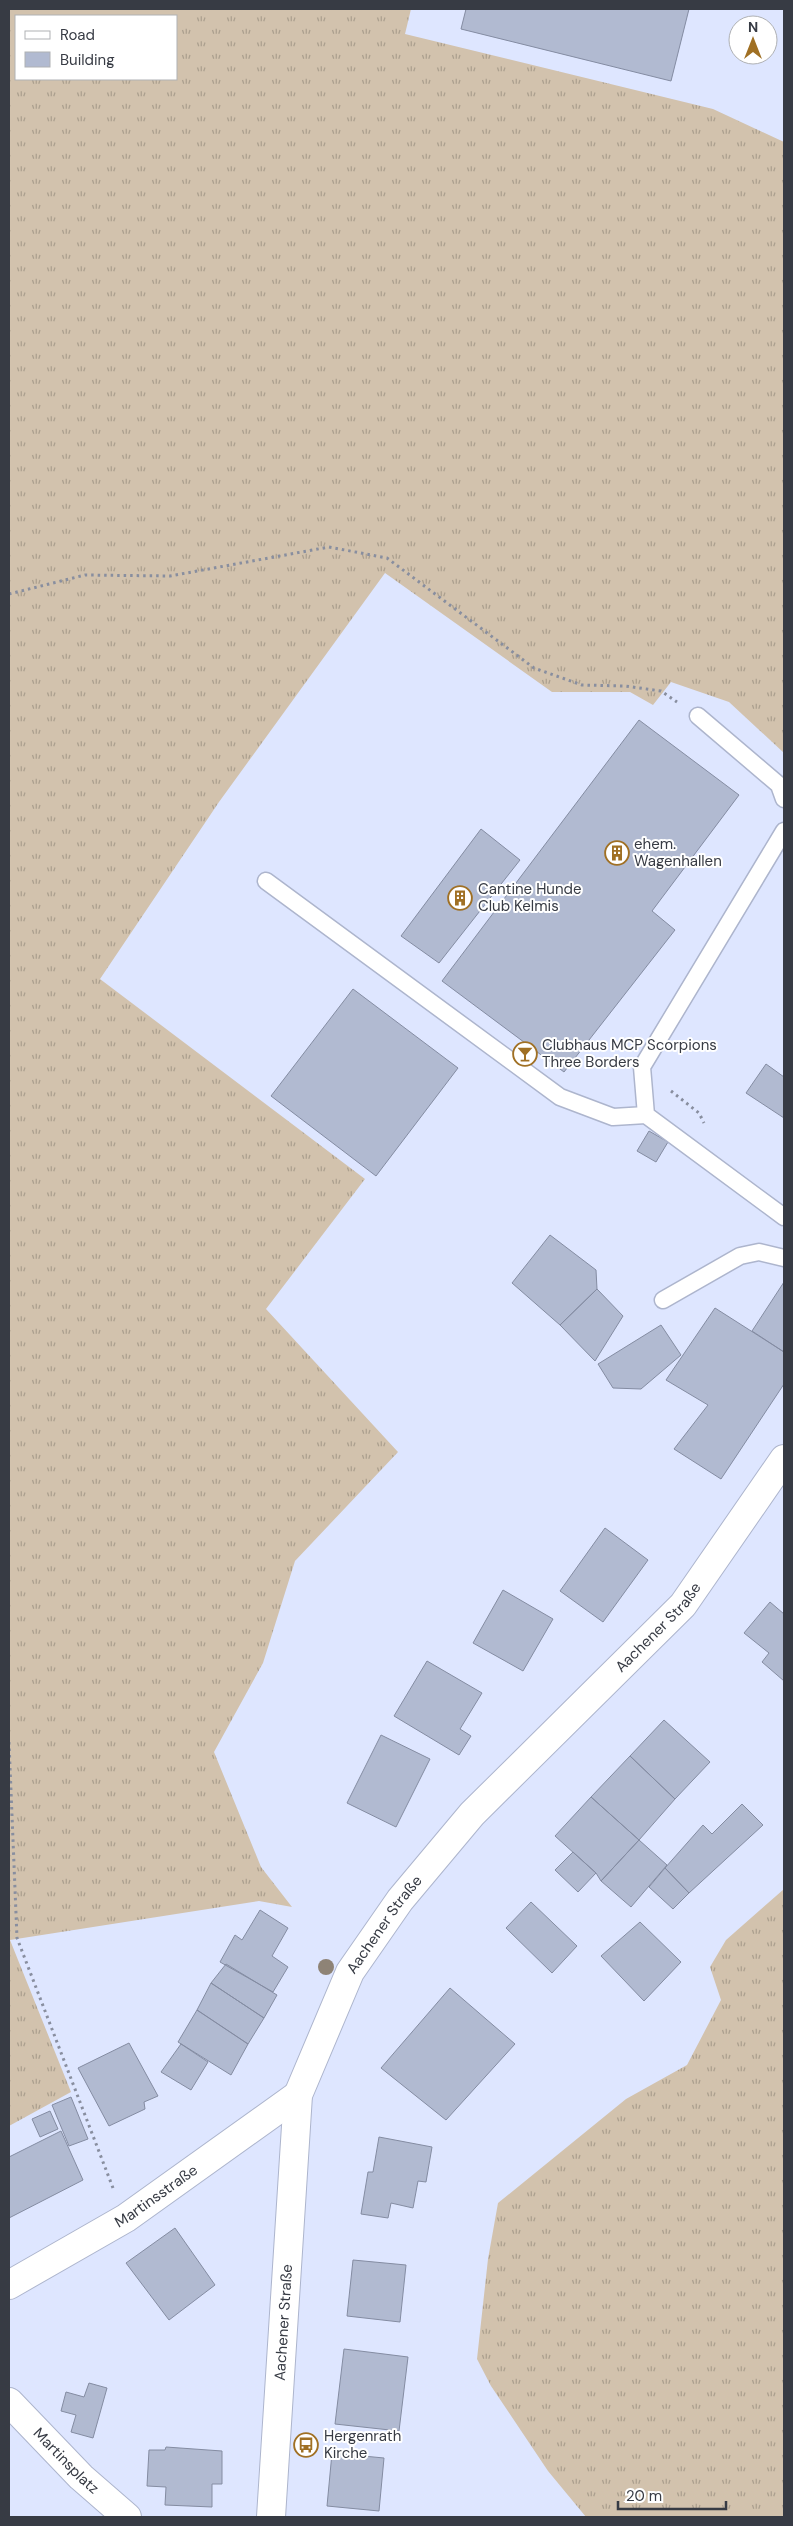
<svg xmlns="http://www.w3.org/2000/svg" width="793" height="2526" font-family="'DM Sans',sans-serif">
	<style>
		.grass { fill: url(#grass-tufts); fill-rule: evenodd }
		.building { fill: #b1bad1; stroke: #848ca2 }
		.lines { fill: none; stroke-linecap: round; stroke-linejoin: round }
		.service-casing { stroke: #adb5cd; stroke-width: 19 }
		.minor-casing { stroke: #adb5cd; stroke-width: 30 }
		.tertiary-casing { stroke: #adb5cd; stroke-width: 30 }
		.path { stroke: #888e9f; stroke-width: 3; stroke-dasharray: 2.5 4; stroke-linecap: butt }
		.service { stroke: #fff; stroke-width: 16 }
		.minor { stroke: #fff; stroke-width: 28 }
		.tertiary { stroke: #fff; stroke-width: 28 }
		.tree { fill: #8e8376 }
		.labels { text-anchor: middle; stroke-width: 4; stroke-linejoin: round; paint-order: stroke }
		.poi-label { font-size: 15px; fill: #373b44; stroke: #fff; text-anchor: start }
		.street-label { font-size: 15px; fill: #373b44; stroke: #fff }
	</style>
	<defs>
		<pattern id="grass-tufts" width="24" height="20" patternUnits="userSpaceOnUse" patternTransform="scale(1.25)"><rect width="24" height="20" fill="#d2c2ad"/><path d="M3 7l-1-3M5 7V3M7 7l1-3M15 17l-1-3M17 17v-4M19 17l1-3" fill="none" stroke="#ab9f8e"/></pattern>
	</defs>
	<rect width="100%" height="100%" fill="#dee6ff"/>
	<path class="grass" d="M9 9H411L405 34 713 109 784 142V753L729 702 671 682 653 705 630 692H552L385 573 219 802 100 979 365 1179 266 1309 398 1452 295 1561 263 1663 214 1752 261 1867 292 1907 259 1901 10 1940 71 2092 9 2126ZM16 16H176V79H16Z
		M784 1889V2517H586L548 2471 491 2386 477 2359 488 2259 498 2203 626 2099 687 2065 721 2000 710 1967 726 1940Z"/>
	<path class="building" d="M466 9H689L671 81 461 29Z
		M639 720 739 795 652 911 675 930 564 1072 442 981Z
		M481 829 520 860 439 963 401 936Z
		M353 989 458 1068 376 1176 271 1096Z
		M766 1064 784 1077V1118L746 1093Z
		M649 1131 668 1142 656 1162 637 1151Z
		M550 1235 596 1270 597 1289 560 1325 512 1283Z
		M784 1282V1352L752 1331Z
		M597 1289 623 1316 595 1361 560 1325Z
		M715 1308 784 1352V1384L721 1479 674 1449 708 1405 666 1380Z
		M661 1325 681 1355 641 1389 613 1388 598 1364Z
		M605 1528 648 1560 603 1622 560 1591Z
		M503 1590 553 1619 523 1671 473 1643Z
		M770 1602 784 1614V1681L762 1662 769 1653 744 1633Z
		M427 1661 482 1693 460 1729 471 1736 459 1755 394 1716Z
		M664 1720 710 1762 675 1799 630 1756Z
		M381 1735 430 1759 396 1827 347 1803Z
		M630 1756 675 1799 639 1840 591 1797Z
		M591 1797 639 1840 601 1881 596 1873 555 1836Z
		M742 1804 763 1825 689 1893 665 1868 703 1825 712 1834Z
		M639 1840 667 1865 631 1907 601 1881Z
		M573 1852 596 1873 578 1892 555 1870Z
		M665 1868 689 1893 673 1909 649 1887Z
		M531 1902 577 1946 552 1973 506 1928Z
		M260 1910 288 1928 272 1956 288 1967 273 1992 220 1962 235 1935 242 1940Z
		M640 1922 681 1962 644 2001 601 1956Z
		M226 1964 277 1995 264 2018 211 1983Z
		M211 1983 264 2018 248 2044 197 2010Z
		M450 1988 515 2044 446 2120 381 2068Z
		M197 2010 248 2044 231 2075 178 2042Z
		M129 2043 158 2096 144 2102 145 2109 109 2126 78 2068Z
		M181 2044 208 2062 191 2090 161 2072Z
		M71 2097 88 2139 69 2146 52 2105Z
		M50 2111 58 2129 40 2137 32 2119Z
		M61 2131 83 2180 9 2218V2157Z
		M379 2137 432 2147 426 2182 418 2181 413 2208 391 2203 388 2218 361 2214 368 2172H373Z
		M175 2228 215 2285 169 2320 126 2263Z
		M353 2260 406 2265 400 2322 347 2316Z
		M344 2349 408 2357 399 2431 335 2424Z
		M89 2383 107 2388 93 2438 71 2432 76 2415 61 2411 66 2392 84 2397Z
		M166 2447 222 2451V2484H212V2507L165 2505 166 2487 147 2486 149 2450H165Z
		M332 2453 384 2458 379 2511 327 2506Z"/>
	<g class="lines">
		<g class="service-casing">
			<path id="service" d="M698 716 779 785 784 799
				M266 881 560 1097 613 1117 646 1115 784 1217
				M646 1115 642 1067 784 831
				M663 1300 740 1256 759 1252 784 1258"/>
		</g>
		<g class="minor-casing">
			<g id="minor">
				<path id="s1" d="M9 2285 126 2218 298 2095"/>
				<path id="s2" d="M9 2402 81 2477 127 2517"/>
			</g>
		</g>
		<g class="tertiary-casing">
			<g id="tertiary">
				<path id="s3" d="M271 2517 298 2095 350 1972 400 1900 472 1814 683 1605 784 1459"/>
			</g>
		</g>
		<path class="path" d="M9 594 85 575 170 576 329 547 387 558 534 668 582 685 625 686 661 691 677 702
			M671 1091 699 1113 704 1123
			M9 1742 17 1938 113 2188"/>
		<use href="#service" class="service"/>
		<use href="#minor" class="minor"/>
		<use href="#tertiary" class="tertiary"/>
	</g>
	<circle class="tree" cx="326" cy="1967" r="8"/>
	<defs>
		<g id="building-ring" transform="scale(1.25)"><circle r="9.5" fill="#fff" stroke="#a07024" stroke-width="1.5"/><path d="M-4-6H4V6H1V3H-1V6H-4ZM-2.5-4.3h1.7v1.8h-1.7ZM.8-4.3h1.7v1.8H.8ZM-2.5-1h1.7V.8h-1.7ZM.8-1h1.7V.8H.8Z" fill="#a07024"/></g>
		<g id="bar-ring" transform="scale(1.25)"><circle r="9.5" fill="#fff" stroke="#a07024" stroke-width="1.5"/><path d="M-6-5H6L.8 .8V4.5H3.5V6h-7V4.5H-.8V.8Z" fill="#a07024"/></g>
		<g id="bus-ring" transform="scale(1.25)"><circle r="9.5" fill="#fff" stroke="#a07024" stroke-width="1.5"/><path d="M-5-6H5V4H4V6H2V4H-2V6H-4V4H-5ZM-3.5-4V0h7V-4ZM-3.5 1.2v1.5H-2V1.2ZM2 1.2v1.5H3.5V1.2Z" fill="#a07024"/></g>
	</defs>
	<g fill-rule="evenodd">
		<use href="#building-ring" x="617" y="853"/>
		<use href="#building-ring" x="460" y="898"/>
		<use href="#bar-ring" x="525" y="1054"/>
		<use href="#bus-ring" x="306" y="2445"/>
	</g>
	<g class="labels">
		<g class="poi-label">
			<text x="634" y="849">ehem.<tspan x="634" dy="17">Wagenhallen</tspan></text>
			<text x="478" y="894">Cantine Hunde<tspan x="478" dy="17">Club Kelmis</tspan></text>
			<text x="542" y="1050">Clubhaus MCP Scorpions<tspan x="542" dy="17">Three Borders</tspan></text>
			<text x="324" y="2441">Hergenrath<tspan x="324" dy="17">Kirche</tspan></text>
		</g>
		<g class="street-label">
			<text dy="5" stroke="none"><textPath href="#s3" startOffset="1020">Aachener Straße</textPath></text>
			<text dy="5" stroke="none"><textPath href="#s3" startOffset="615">Aachener Straße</textPath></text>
			<text dy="5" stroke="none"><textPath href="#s1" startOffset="172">Martinsstraße</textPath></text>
			<text dy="5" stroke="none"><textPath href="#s3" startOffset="195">Aachener Straße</textPath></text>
			<text dy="5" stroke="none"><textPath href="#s2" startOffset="82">Martinsplatz</textPath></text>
		</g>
	</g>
	<rect width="793" height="2526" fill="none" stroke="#373b44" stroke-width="20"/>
	<rect x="15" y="15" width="162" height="65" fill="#ffffff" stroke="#afb1b4"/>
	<rect x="25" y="31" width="25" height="8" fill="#ffffff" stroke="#afb1b4"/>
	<text x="60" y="40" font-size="15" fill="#373b44">Road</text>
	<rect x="25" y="52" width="25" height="15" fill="#b1bad1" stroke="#afb1b4"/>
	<text x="60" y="65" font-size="15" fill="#373b44">Building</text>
	<g transform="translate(753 40)"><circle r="24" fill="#ffffff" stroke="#afb1b4"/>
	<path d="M0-4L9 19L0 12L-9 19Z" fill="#a07024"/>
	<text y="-8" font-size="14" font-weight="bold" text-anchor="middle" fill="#373b44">N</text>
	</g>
	<path d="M618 2501v8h108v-8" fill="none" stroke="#373b44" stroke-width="2.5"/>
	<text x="626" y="2501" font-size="15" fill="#373b44" stroke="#ffffff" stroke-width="4" paint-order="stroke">20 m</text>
</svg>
